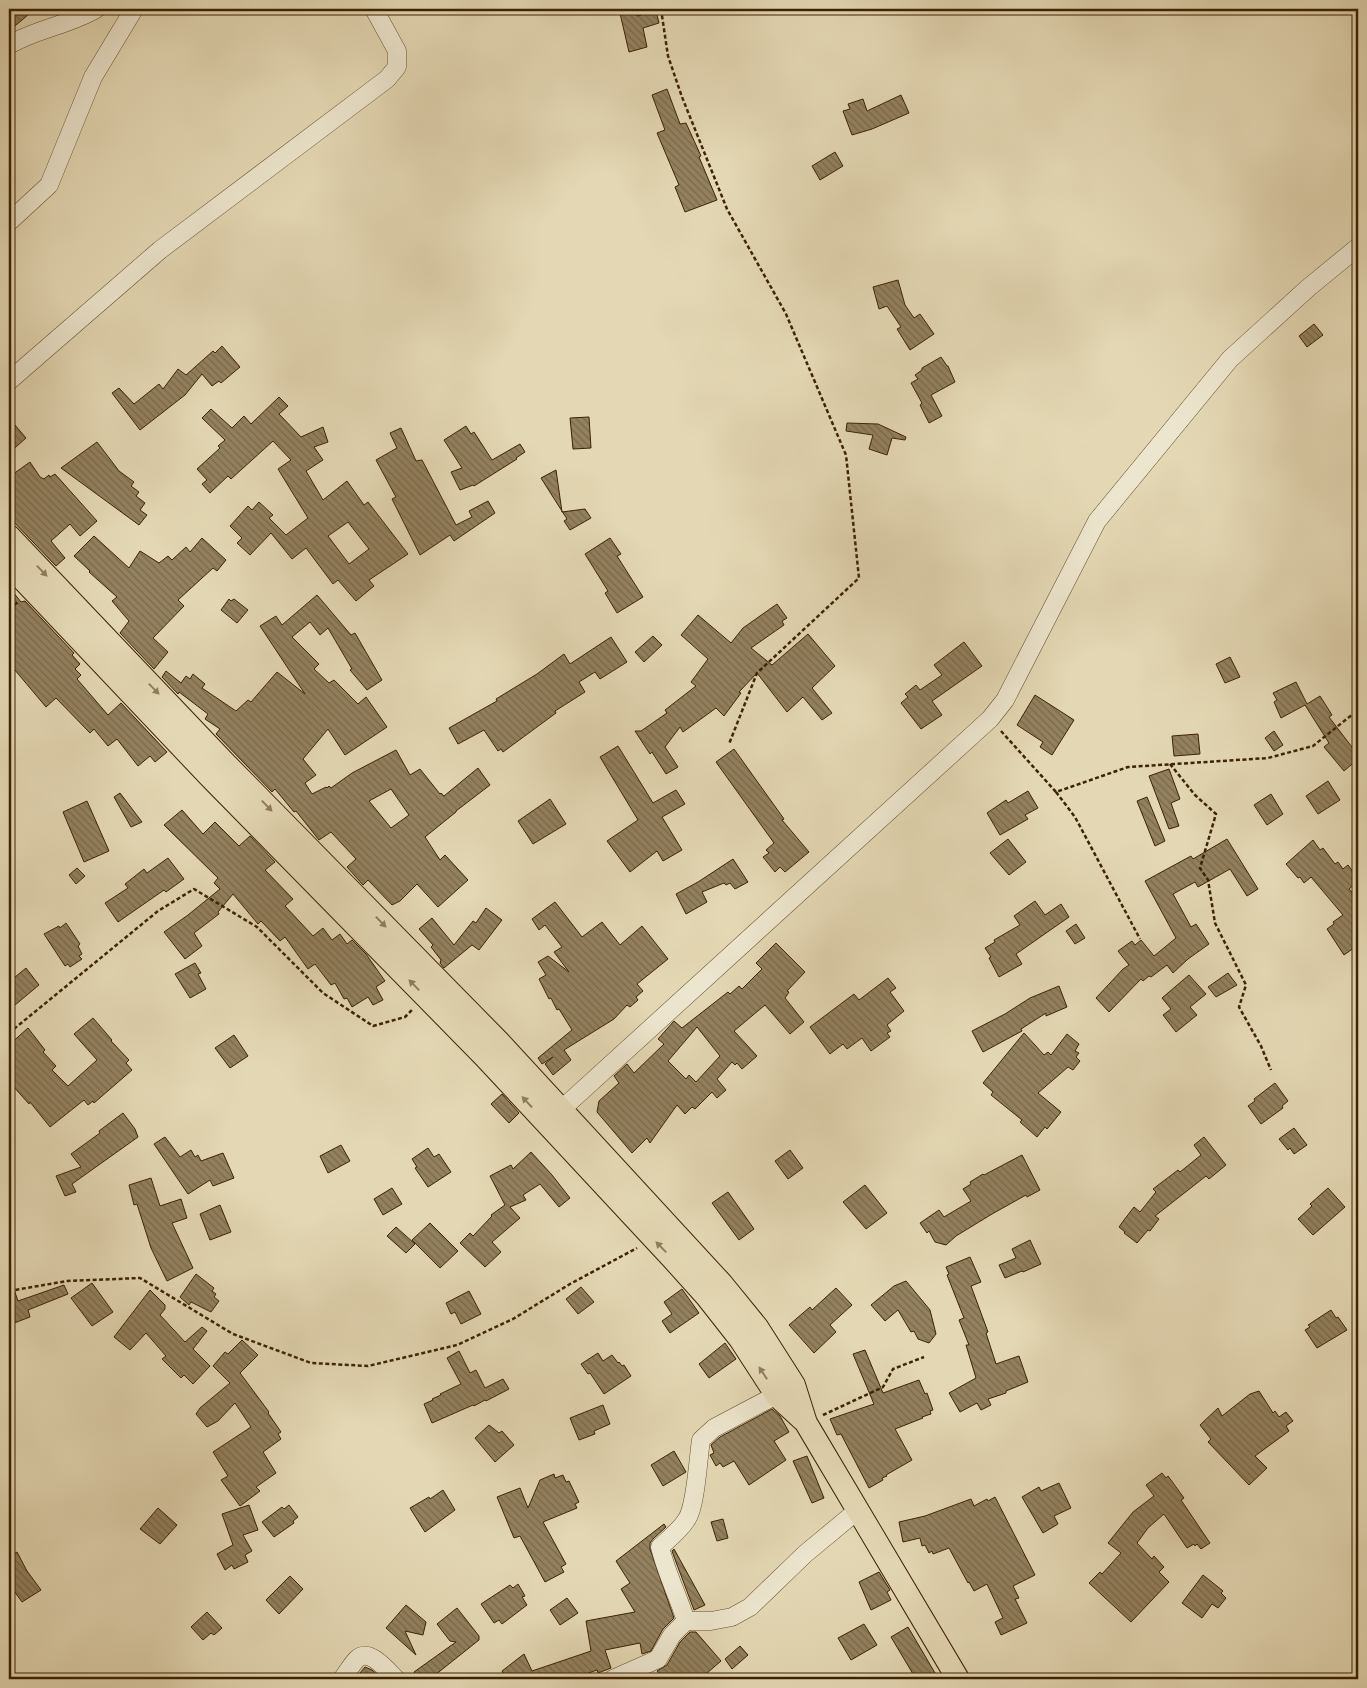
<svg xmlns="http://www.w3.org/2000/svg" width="1367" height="1688" font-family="Cardo,serif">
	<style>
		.building { fill: url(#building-back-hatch); stroke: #3c2203; fill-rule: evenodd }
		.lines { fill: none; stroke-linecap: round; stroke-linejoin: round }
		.minor-casing { stroke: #66502f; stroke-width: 19 }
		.major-casing { stroke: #3c2203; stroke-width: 24 }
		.path { stroke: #3c2203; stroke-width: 2.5; stroke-dasharray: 4 2.5; stroke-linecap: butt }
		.minor { stroke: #ede6ce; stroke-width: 18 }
		.major { stroke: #e4d8b4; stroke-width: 22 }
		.oneway { fill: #907d5c }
	</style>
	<defs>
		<pattern id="building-back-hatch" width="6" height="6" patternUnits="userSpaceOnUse" patternTransform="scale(1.25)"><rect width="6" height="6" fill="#93815f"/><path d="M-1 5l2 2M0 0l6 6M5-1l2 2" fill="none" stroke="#79694c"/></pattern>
	</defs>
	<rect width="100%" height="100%" fill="#e4d8b4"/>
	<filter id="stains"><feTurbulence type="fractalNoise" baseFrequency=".004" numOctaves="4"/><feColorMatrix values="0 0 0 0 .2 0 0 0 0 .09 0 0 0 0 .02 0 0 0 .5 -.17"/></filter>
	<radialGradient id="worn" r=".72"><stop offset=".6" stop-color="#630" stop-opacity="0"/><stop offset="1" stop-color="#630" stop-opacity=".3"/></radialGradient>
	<path class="building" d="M9 9H35L9 31Z
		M619 9H635L637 16 656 11 659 23 643 28 647 47 629 52Z
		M667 89 680 124 686 123 701 156 699 157 717 200 685 212 675 187 679 185 657 133 665 130 652 95Z
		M901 95 909 113 872 129 852 135 843 111 850 109 848 104 863 99 867 111Z
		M835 152 843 166 820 180 812 166Z
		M898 280 905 305 914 318 920 314 934 334 910 350 897 329 901 327 887 306 879 309 873 287Z
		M1314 324 1323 335 1307 347 1299 336Z
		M222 346 240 367 221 383 219 381 212 386 202 374 185 395 140 430 112 393 119 388 134 404 159 384 163 389 178 369 186 375 213 351 215 353Z
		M941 357 947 366H948L955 382 931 395 942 416 929 423 920 405 922 403 911 383 918 379 915 375 922 370V368Z
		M279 397 288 406 279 414 301 437 323 427 328 442 314 447 323 460 306 471 323 500 347 481 364 505 368 502 408 554 369 580 374 586 356 601 338 580 333 584 306 548 292 559 271 533 250 555 237 543 242 538 230 526 248 506 252 510 259 502 273 515 269 518 286 535 308 518 278 469 291 460 273 441 231 479 228 476 210 493 202 484 207 480 197 469 220 448 218 446 225 440 202 418 211 409 232 428 244 416 251 424ZM348 522 369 549 349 564 328 536Z
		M589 417 591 448 573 449 570 418Z
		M9 418 26 438 9 453Z
		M847 423 878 424 906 437 905 440 892 438 887 455 869 449 873 435 846 431Z
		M466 426 471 434 474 432 492 460 520 444 525 452 516 458 517 459 474 486 473 485 460 490 451 472 462 468 444 440Z
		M401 428 416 461 422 460 456 525 472 517 469 511 488 501 495 513 454 541 450 535 420 555 392 499 396 497 376 460 397 448 390 433Z
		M97 442 119 471 134 482 131 486 139 492 136 496 145 503 140 510 147 515 139 525 61 468Z
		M30 462 40 477 44 479 49 475 50 477 55 474 97 521 80 536 70 524 51 541 65 558 56 566 9 517V477Z
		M556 470 562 512 585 509 591 518 570 530 564 521 567 519 541 478Z
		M94 536 129 568 140 551 159 563 168 556 172 560 186 547 190 552 202 538 226 560 217 571 213 568 178 600 184 606 153 638 168 652 154 669 120 633 129 621 112 601 117 597 89 572 90 571 74 556Z
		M610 538 621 554 617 556 643 597 617 613 605 593 608 591 585 554Z
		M9 587 21 602 25 601 74 653 72 655 80 664 75 669 81 675 77 679 108 715 121 703 167 752 155 762 150 756 138 766 117 739 108 746 94 729 90 733 56 698 46 707 9 663Z
		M317 595 351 635 355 633 382 680 367 690 350 670 352 669 328 628 320 635 310 622 292 637 319 664 314 669 329 683 334 680 358 704 366 697 387 727 345 755 328 729 303 759 316 775 305 783 312 794 326 787 327 788 329 786 331 788 352 773 396 750 410 775 420 769 440 794 441 793 444 796 478 768 490 785 456 811V812L425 837 440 860 445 855 468 880 438 907 417 884 400 901 392 905 368 880 363 885 347 867 356 859 331 832 319 840 296 811 294 812 275 789 272 792 216 734 220 729 205 719 208 714 179 692 178 694 162 677 166 671 181 683 186 676 190 679 193 674 205 684 202 688 236 711 248 700 251 702 277 672 305 694 260 626 276 616 282 625ZM391 789 409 815 391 828 369 801Z
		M229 599 231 601 234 599 248 610 237 623 221 610Z
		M777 604 787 618 782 621 784 625 751 648 772 665 808 634 835 666 812 688 832 713 822 720 803 697 787 712 757 673 739 692 741 693 724 716 716 708 683 732 680 727 665 747 678 767 666 774 652 752 650 754 635 731H641L667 713 665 710 696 686 691 682 708 659 681 635 698 615 731 643 743 628Z
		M653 636 662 645 644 662 635 652Z
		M611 637 627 662 600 679 595 672 579 682 585 692 555 711 556 713 503 752 501 749 498 751 484 730 458 744 449 728 497 701 496 699 537 674 564 654 570 664Z
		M964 642 982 666 932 701 942 715 921 729 901 703 908 697 905 694 916 685 920 690 942 675 934 665Z
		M1230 657 1240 677 1225 683 1216 664Z
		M1296 682 1307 704 1320 696 1332 715 1329 717 1358 755V759L1344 771 1324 747 1329 743 1305 705 1281 718 1274 702 1277 700 1273 693Z
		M1035 695 1074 720 1052 755 1040 747 1043 742 1017 725Z
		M1274 731 1283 745 1274 751 1265 738Z
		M1198 734 1200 754 1174 756 1172 736Z
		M618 746 653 803 676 790 685 804 662 817 682 850 663 861 657 851 630 872 607 841 638 820 600 757Z
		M734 749 784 819 782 820 809 852 785 872 780 867 775 872 763 857 769 853 766 850 774 843 716 762Z
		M1169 769 1180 799 1171 803 1179 826 1169 829 1149 776Z
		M1328 781 1340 800 1318 814 1306 796Z
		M1028 791 1038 808 1025 815 1028 819 1000 835 987 813 1006 800 1008 803Z
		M120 793 142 822 131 827 114 797Z
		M1271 794 1283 814 1267 825 1254 805Z
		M1147 797 1165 841 1155 846 1137 801Z
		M550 799 566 824 533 844 518 821Z
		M87 801 109 851 84 862 63 812Z
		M182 810 203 834 215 822 239 846 250 836 275 862 265 870 293 899 285 906 313 936 323 928 332 940 340 934 347 944 352 940 366 954 385 981 376 987 383 1000 373 1005 368 997 352 1007 347 998 344 999 335 983 331 985 315 964 308 969 285 937 280 941 261 921 258 924 233 894 218 912 219 914 194 933 202 946 185 959 164 932 188 915 220 889 214 883 218 878 164 825Z
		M1008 839 1026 862 1009 875 990 853Z
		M1227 839 1258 889 1247 896 1230 869 1198 887 1195 882 1173 894 1191 927 1196 924 1209 944 1188 959 1173 973 1167 965 1151 977 1149 976 1143 981 1141 979 1109 1012 1096 998 1123 969 1129 965 1118 951 1132 941 1135 945 1141 940 1154 956 1176 938 1145 881 1191 856 1193 859Z
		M1313 840 1320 850 1323 848 1335 864 1338 862 1343 869 1348 865 1358 878V881L1349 889 1358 899V945L1344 955 1327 929 1334 924 1333 922 1343 915 1311 877 1304 883 1300 877 1298 878 1286 864Z
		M168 858 184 879 166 892 164 890 118 922 105 903 128 888 125 884 144 869 147 873Z
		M733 859 748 882 735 889 730 883 726 885 724 883 702 892 707 902 686 914 676 894 698 882Z
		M77 868 85 876 76 884 69 875Z
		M1035 901 1045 915 1061 904 1069 917 1016 954 1022 964 999 977 989 958 991 957 985 948 995 942 994 940 1020 925 1014 916Z
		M555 902 582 937 602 922 620 945 642 926 668 959 637 984 643 991 636 997 638 1000 630 1007 627 1005 614 1019 564 1050 571 1060 553 1075 545 1064 553 1057 542 1064 538 1058 572 1030 559 1009 557 1010 551 998 549 999 539 979 546 975 538 962 548 956 569 972 554 952 562 947 545 925 539 930 532 919Z
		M486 908 502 920 479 950 472 945 444 968 440 963 441 960 431 947 433 945 419 929 432 918 454 945 473 921 476 923Z
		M66 923 80 944 78 946 82 954 79 956 82 959 70 967 68 964 65 966 44 934 59 926 60 928Z
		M1076 924 1085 938 1075 944 1066 931Z
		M776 943 805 972 787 991 789 992 785 998 804 1022 790 1034 765 1005 734 1031 757 1056 742 1069 737 1063 735 1065 732 1062 717 1079 726 1090 717 1098 712 1092 695 1109 692 1107 685 1114 677 1105 650 1143 647 1138 632 1153 597 1112 599 1101 619 1083 614 1076 627 1064 634 1073 664 1044 658 1039 674 1021 682 1028 728 992 730 994 739 986 742 989 762 969 756 963ZM697 1027 720 1056 696 1082 689 1075 686 1079 668 1061Z
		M195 963 201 973 198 974 206 989 190 998 175 974Z
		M26 968 39 985 15 1005 9 997V982Z
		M1228 973 1237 985 1216 997 1208 987Z
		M1189 975 1206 994 1190 1007 1197 1015 1176 1032 1163 1015 1171 1009 1162 998Z
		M888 978 896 988 890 992 904 1011 887 1025 891 1031 887 1033 890 1037 871 1051 862 1038 847 1049 843 1044 830 1054 810 1027 854 994 859 1000Z
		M1059 986 1067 1007 1046 1016V1013L1021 1029 1022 1031 983 1052 972 1031 1005 1014 1030 998Z
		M93 1018 112 1040 111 1041 129 1060 126 1063 132 1070 94 1103 93 1101 88 1105 84 1100 50 1127 30 1102 29 1104 13 1086 14 1085 9 1078V1045L28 1028 45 1050 43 1052 56 1066 52 1070 68 1086 97 1060 74 1034Z
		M1024 1033 1044 1055 1048 1052 1051 1055 1067 1034 1079 1044 1075 1051 1079 1053 1076 1057 1080 1061 1073 1070 1068 1067 1038 1093 1061 1112 1047 1129 1045 1127 1037 1137 1020 1122 1022 1120 991 1095 993 1092 983 1083Z
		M234 1035 248 1056 230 1068 215 1048Z
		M1275 1083 1288 1101 1282 1106 1283 1108 1261 1124 1248 1106 1255 1101 1254 1099Z
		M502 1094 519 1113 509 1123 491 1104Z
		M123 1113 135 1129 138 1137 72 1184 76 1192 65 1196 56 1176 81 1167 71 1154 100 1133 99 1131Z
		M1294 1128 1307 1145 1294 1154 1290 1148 1288 1150 1279 1139Z
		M165 1137 180 1157 191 1150 195 1157 198 1155 201 1161 223 1153 234 1178 213 1186 210 1180 188 1194 154 1144Z
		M1204 1137 1226 1165 1209 1179 1206 1176 1155 1216 1159 1219 1150 1231 1148 1230 1137 1243 1124 1233 1125 1232 1119 1227 1124 1220 1134 1207 1140 1212 1156 1192 1153 1189 1178 1170 1180 1172 1201 1155 1194 1145Z
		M341 1145 350 1161 328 1173 320 1156Z
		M428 1148 434 1157 439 1154 451 1172 428 1187 415 1168 417 1167 412 1159Z
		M790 1150 803 1168 788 1179 775 1161Z
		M531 1152 552 1175 570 1198 559 1207 540 1184 523 1195 526 1200 510 1207 520 1218 492 1242 501 1252 485 1267 460 1243 470 1233 473 1236 492 1216 491 1215 505 1205 490 1176 511 1165 513 1169Z
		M1022 1155 1040 1190 1027 1197 1026 1195 992 1214 956 1236 946 1245 935 1242 929 1231 927 1233 920 1223 939 1210 944 1217 971 1201 963 1189 971 1184 970 1182 983 1174 984 1175Z
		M151 1178 160 1206 181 1199 187 1218 172 1223 193 1268 167 1281 151 1248 137 1204 134 1205 129 1185Z
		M865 1185 887 1213 866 1229 843 1202Z
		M392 1188 402 1204 383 1215 374 1199Z
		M1328 1188 1345 1207 1313 1235 1298 1219 1312 1206 1310 1204Z
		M728 1192 754 1229 739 1240 712 1203Z
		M220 1205 231 1232 210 1240 200 1214Z
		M430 1223 458 1251 440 1268 412 1240Z
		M396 1227 415 1244 406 1253 387 1236Z
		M1030 1240 1041 1264 1023 1272 1022 1271 1005 1278 999 1265 1016 1258 1012 1249Z
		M970 1257 981 1282 971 1286 988 1332 986 1333 996 1364 1019 1356 1028 1382 1006 1391V1393L988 1399 991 1405 981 1410 977 1403 960 1412 949 1393 976 1378 966 1345H969L959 1320 964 1318 947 1275 949 1274 946 1267Z
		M196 1274 214 1288 212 1291 216 1294 214 1297 219 1301 211 1312 191 1302 189 1305 180 1297Z
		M10 1278 18 1301 64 1285 68 1294 28 1310 30 1317 9 1325V1279Z
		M906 1281 930 1310 936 1334 929 1343 918 1339 914 1331 911 1332 898 1310 885 1321 871 1305 894 1286Z
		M92 1283 113 1312 92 1326 71 1298Z
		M581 1287 594 1302 578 1314 566 1299Z
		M836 1288 852 1305 830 1325 836 1332 814 1353 789 1325 810 1307 812 1310Z
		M682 1289 699 1313 670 1333 662 1321 672 1314 664 1302Z
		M150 1290 165 1305V1309L160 1315 185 1342 202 1327 207 1331 193 1349 210 1366 193 1384 184 1375 181 1378 162 1359 166 1356 146 1333 130 1350 114 1337Z
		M469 1291 481 1314 461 1324 455 1312 451 1314 446 1303Z
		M1331 1310 1336 1318 1338 1317 1347 1330 1317 1348 1305 1330 1310 1327 1308 1325Z
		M242 1340 258 1355 240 1373 269 1412 268 1413 281 1432 278 1434 281 1439 263 1452 276 1473 256 1487 260 1491 240 1506 221 1480 228 1476 213 1452 251 1427 235 1403 218 1421 207 1427 196 1414 200 1408 230 1383 213 1366 225 1352 228 1354Z
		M725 1343 736 1359 709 1378 699 1364Z
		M865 1350 883 1393 919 1380 925 1394 927 1393 933 1410 930 1411 931 1414 922 1417 923 1418 895 1429 912 1460 886 1475 887 1476 882 1478 883 1480 869 1488 841 1434 837 1435 830 1419 874 1404 853 1354Z
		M459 1351 470 1373 476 1370 485 1388 503 1379 509 1389 486 1401 485 1400 474 1406 473 1405 432 1423 424 1404 433 1400 432 1399 441 1395 440 1394 461 1384 447 1358Z
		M598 1353 603 1361 612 1355 618 1363 619 1362 622 1366 624 1365 631 1376 604 1394 590 1373 588 1374 581 1364Z
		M1259 1391 1273 1413 1275 1411 1279 1417 1286 1412 1293 1421 1286 1426 1289 1431 1255 1456 1267 1468 1249 1485 1208 1442 1211 1439 1200 1425 1218 1408 1222 1416 1250 1394Z
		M603 1405 610 1424 594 1431 595 1434 579 1440 570 1418Z
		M772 1409 780 1416 789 1432 774 1441 786 1460 749 1485 734 1461 723 1467 720 1463 716 1466 710 1455 714 1453 711 1445 720 1437Z
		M489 1425 499 1433 502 1431 514 1445 495 1462 475 1438Z
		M674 1451 686 1472 663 1486 651 1465Z
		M807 1456 824 1498 812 1503 793 1461Z
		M1162 1473 1166 1478 1168 1476 1184 1498 1181 1500 1210 1543 1201 1549 1197 1544 1195 1546 1194 1544 1187 1548 1164 1514 1148 1528 1137 1543 1152 1559 1154 1556 1164 1567 1159 1572 1169 1582 1131 1622 1089 1583 1100 1572 1102 1574 1121 1553 1108 1543 1133 1512 1154 1496 1146 1485Z
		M554 1474 555 1478 563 1475 566 1482 569 1481 579 1502 575 1504 577 1508 543 1522 566 1564 561 1567 564 1572 545 1582 520 1536 514 1538 497 1497 520 1488 528 1508 540 1480Z
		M1059 1483 1071 1508 1054 1516 1058 1524 1043 1533 1022 1497 1039 1487 1041 1491Z
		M443 1490 455 1510 425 1532 410 1508 429 1497 430 1499Z
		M995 1497 1035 1575 1013 1586 1019 1598 1015 1599 1027 1623 1001 1635 995 1622 1003 1618 987 1584 974 1591 969 1582 968 1583 949 1548 933 1554 932 1551 929 1553 925 1545 922 1546 920 1538 903 1542 899 1522 925 1516 971 1499 974 1506 987 1499 988 1501Z
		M249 1505 258 1530 243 1535 252 1551 245 1555 248 1562 234 1569 232 1565 225 1570 217 1554 233 1545 222 1514Z
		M289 1505 298 1517 293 1521 294 1523 274 1537 262 1522 282 1507 284 1509Z
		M158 1508 177 1525 160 1544 140 1529Z
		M723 1519 728 1538 717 1541 711 1522Z
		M664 1524 666 1527 653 1539 650 1543V1549L674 1618 663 1629 651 1651 642 1654 640 1643 605 1650 611 1668 598 1673 597 1670 572 1679H506L502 1671 524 1654 532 1671 591 1651 586 1621 635 1612 621 1589 630 1583 616 1561Z
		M674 1549 705 1605 694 1610 676 1562 672 1551Z
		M17 1552 27 1571 41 1590 22 1602 9 1584V1557Z
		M879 1572 890 1590 887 1592 891 1600 871 1610 859 1582Z
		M1203 1575 1223 1591 1221 1593 1226 1598 1218 1608 1212 1604 1202 1618 1182 1603Z
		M290 1576 303 1589 279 1614 266 1600Z
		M518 1584 525 1596 522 1597 527 1605 502 1624 499 1620 494 1623 481 1604 510 1585 513 1588Z
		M567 1598 578 1613 560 1625 550 1610Z
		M406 1605 426 1622 423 1635 405 1631 416 1655 386 1628Z
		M457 1608 479 1636V1640L430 1679H419L414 1672 456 1642 450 1641 437 1624Z
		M207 1612 222 1628 214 1635 211 1633 203 1640 191 1627Z
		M864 1624 877 1645 851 1660 838 1638Z
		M908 1627 935 1673 925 1679H916L891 1637Z
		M690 1632H696L721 1661 700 1679H664L657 1671 667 1665 680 1642Z
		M740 1646 748 1655 732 1669 725 1659Z
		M365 1667 372 1670 382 1679H355Z"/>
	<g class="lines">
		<g class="minor-casing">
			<path id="minor" d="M9 45C36 29 69 25 96 9
				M9 222 49 185 93 77 134 9
				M9 381 160 250 387 79 397 67V51L374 9
				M552 1118 990 719 1005 700 1097 521 1230 359 1308 288 1358 247
				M686 1621H711L732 1617 750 1607 805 1554 858 1510
				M342 1679C347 1673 351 1665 357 1659 369 1647 388 1671 396 1679
				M613 1679 658 1659 672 1635 686 1621C678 1596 666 1572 660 1547 669 1539 680 1530 687 1519 696 1505 698 1459 701 1440L714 1428 786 1390"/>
		</g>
		<g class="major-casing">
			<path id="major" d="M9 536 225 763 499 1042 722 1284 757 1327 794 1385 806 1423 958 1679
				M9 565 210 777 484 1056 672 1258 707 1297 740 1339 777 1396 803 1420"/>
		</g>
		<path class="path" d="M661 9 668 56 682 97 727 209 786 314 846 455 859 578 757 673 729 744
			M9 609 18 602
			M1001 731 1056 792 1128 767 1268 758 1313 746 1358 710
			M1170 764 1195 795 1216 814 1200 868 1208 880 1215 923 1246 985 1239 1007 1261 1046 1271 1070
			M1056 792 1075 817 1140 939
			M9 1033 158 911 194 889 257 927 323 993 373 1026 405 1017 413 1009
			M9 1291 67 1281 140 1278 233 1334 311 1363 368 1366 457 1345 513 1319 570 1284 637 1248
			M823 1415 883 1387 893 1369 924 1357"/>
		<use href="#minor" class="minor"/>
		<use href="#major" class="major"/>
	</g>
	<defs><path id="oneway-solid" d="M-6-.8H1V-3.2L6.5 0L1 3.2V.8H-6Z" transform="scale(1.25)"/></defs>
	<g class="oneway">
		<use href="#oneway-solid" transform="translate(42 571) rotate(46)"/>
		<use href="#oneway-solid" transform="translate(154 689) rotate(46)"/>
		<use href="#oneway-solid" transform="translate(267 806) rotate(46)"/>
		<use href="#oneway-solid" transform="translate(381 922) rotate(46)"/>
		<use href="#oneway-solid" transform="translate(414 985) rotate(-134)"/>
		<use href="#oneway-solid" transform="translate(527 1102) rotate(-133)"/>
		<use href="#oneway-solid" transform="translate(661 1247) rotate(-134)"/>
		<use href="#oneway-solid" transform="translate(763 1373) rotate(-123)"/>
	</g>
	<rect width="1367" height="1688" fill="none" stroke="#e4d8b4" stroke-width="30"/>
	<rect x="10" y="10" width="1347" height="1668" fill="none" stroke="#3c2203" stroke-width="2.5"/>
	<rect x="15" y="15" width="1337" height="1658" fill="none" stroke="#3c2203"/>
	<rect width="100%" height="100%" filter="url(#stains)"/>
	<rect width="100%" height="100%" fill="url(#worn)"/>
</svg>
